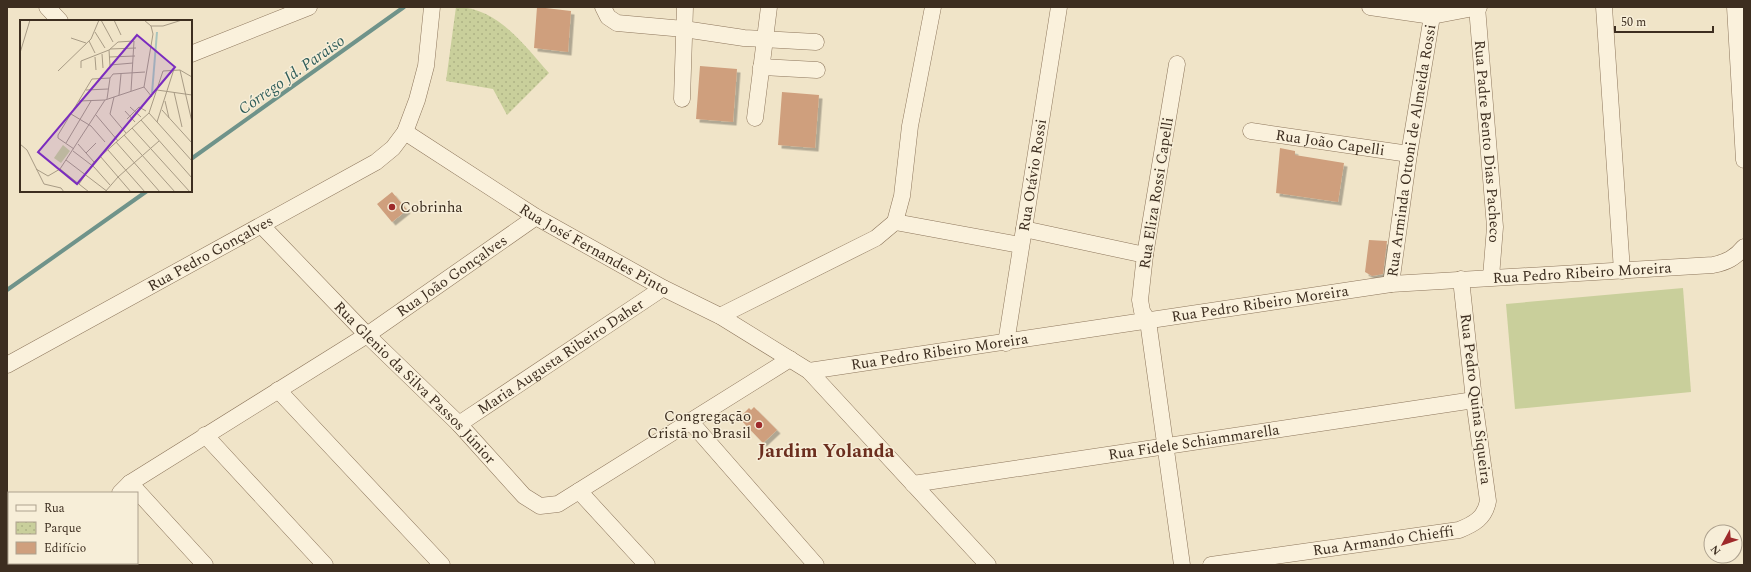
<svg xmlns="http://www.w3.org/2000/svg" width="1751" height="572" font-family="Spectral,serif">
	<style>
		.green { fill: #c9cf9b }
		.park { fill: url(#park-dots) }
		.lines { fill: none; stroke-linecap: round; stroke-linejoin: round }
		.stream { stroke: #6f938a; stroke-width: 4 }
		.building { fill: #cf9f7d; filter: url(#shadow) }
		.minor-casing { stroke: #8d765c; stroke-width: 17 }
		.minor { stroke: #faf1dc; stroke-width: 16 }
		.poi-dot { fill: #9e2a2b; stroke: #f7eed8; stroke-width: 1.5 }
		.labels { text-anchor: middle; stroke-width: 3; stroke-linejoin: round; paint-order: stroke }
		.street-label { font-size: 15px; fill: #3d2e20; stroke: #f7eed8 }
		.poi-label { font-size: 15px; fill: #3d2e20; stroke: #f7eed8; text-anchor: start }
		.water-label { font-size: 16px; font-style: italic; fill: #2f5d5a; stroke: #f7eed8 }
		.district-label { font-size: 19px; font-weight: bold; fill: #6b2e1e; stroke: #f7eed8 }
		.inset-river { fill: none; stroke: #a9c4bc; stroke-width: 2 }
		.inset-road { fill: none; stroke: #a89b85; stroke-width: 1 }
		.view { fill: #7b2cbf; fill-opacity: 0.15; stroke: #7b2cbf; stroke-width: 2 }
		.inset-edge { fill: none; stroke: #3d2e20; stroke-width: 2 }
	</style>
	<defs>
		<pattern id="park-dots" width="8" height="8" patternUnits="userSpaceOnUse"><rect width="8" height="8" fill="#c9cf9b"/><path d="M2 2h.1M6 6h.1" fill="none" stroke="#aeb285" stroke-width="1.8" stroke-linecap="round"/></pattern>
		<filter id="shadow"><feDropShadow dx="3.5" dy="3.5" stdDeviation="0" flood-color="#0004"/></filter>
	</defs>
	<rect width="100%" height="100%" fill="#f0e4c8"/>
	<path class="green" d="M1683 288 1691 392 1515 409 1506 304Z"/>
	<path class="park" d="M456 7C497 7 523 44 549 73L507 115 493 89 446 81Z"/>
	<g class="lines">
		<path class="stream" d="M191 159 404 7
			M7 290 147 191"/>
	</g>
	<path class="building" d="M537 7 571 11 568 52 534 48Z
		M700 66 737 69 733 122 696 119Z
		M782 92 819 95 815 148 778 145Z
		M1280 148 1295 151V155L1344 163 1338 202 1276 193Z
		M392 192 407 210 392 222 377 204Z
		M1369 240 1387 241 1383 274 1372 276 1365 272Z
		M754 407 777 430 763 443 741 420 744 417 742 415 749 408 751 410Z"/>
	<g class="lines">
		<g class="minor-casing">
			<g id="minor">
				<path d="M47 7 60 21"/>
				<path d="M603 7 608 17 617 23 684 29 744 38 816 42"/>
				<path d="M1370 7 1432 16 1479 7"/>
				<path id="s1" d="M1477 7 1495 227 1491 277"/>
				<path d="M1604 7 1622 271"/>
				<path d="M1735 7 1744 160"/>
				<path d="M191 54 309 7"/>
				<path d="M1177 64 1145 255 1140 300 1142 311 1148 321 1182 565"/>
				<path d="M761 67 817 70"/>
				<path d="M682 99 685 7"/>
				<path d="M755 118 769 7"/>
				<path id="s2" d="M1251 131 1409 154"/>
				<path id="s3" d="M405 132 536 217 663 288 720 316 809 371 988 565"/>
				<path d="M895 222 1020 245"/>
				<path id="s4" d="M262 226 367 335 459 424 524 496 540 506 558 504 790 359"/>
				<path d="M1024 229 1145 255"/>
				<path id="s5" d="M1391 284 1409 154 1432 16"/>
				<path d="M720 316 876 238 895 222 902 196 910 126 933 7"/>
				<path id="s6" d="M1006 343 1059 7"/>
				<path id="s7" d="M7 365 376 162 393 148 405 132 417 100 426 66 432 7"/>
				<path id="s8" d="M809 371 1391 284 1713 265C1727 262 1735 258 1744 247"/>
				<path d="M278 390 442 565"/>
				<path d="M690 421 816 565"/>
				<path id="s9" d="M459 424 663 288"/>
				<path d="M205 435 325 565"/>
				<path d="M130 483 205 565"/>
				<path id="s10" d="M913 484 1474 400"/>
				<path d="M579 491 647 565"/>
				<path id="s11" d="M120 493 130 483 367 335 536 217"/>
				<path d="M81 563 82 565"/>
				<path id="s12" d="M1211 565 1459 530C1474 524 1485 518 1488 501L1474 400 1461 279"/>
			</g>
		</g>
		<use href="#minor" class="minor"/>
	</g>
	<g class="poi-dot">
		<circle cx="392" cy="207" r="4"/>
		<circle cx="759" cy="425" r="4"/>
	</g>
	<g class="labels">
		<g class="street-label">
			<text dy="5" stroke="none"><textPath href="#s1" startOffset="135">Rua Padre Bento Dias Pacheco</textPath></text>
			<text dy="5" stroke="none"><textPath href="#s2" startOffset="80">Rua João Capelli</textPath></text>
			<text dy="5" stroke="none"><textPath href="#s5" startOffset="135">Rua Arminda Ottoni de Almeida Rossi</textPath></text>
			<text dy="5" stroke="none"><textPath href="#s6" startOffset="170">Rua Otávio Rossi</textPath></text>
			<text transform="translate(1156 193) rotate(-81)" y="5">Rua Eliza Rossi Capelli</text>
			<text dy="5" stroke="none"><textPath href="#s3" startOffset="223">Rua José Fernandes Pinto</textPath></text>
			<text dy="5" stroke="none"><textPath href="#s7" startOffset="232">Rua Pedro Gonçalves</textPath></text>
			<text dy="5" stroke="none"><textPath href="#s8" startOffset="780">Rua Pedro Ribeiro Moreira</textPath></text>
			<text dy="5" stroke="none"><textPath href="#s11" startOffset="397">Rua João Gonçalves</textPath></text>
			<text dy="5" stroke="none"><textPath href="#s8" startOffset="456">Rua Pedro Ribeiro Moreira</textPath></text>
			<text dy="5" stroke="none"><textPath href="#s8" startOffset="132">Rua Pedro Ribeiro Moreira</textPath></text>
			<text dy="5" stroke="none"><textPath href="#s9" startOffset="122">Maria Augusta Ribeiro Daher</textPath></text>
			<text dy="5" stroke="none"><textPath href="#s4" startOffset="219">Rua Glenio da Silva Passos Júnior</textPath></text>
			<text transform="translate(1476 399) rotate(83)" y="5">Rua Pedro Quina Siqueira</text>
			<text dy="5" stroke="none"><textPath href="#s10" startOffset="284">Rua Fidele Schiammarella</textPath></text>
			<text dy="5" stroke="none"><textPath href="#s12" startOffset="174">Rua Armando Chieffi</textPath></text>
		</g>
		<g class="poi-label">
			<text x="400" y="212">Cobrinha</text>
			<text x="751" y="421" text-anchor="end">Congregação<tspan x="751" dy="17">Cristã no Brasil</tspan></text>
		</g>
		<g class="water-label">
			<text transform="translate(291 74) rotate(-35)" y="6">Córrego Jd. Paraiso</text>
		</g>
		<g class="district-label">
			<text x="826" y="457">Jardim Yolanda</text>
		</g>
	</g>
	<g transform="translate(20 20)">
		<rect width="172" height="172" fill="#f0e4c8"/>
		<path d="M43 125 50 131 41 143 34 138Z" fill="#c9cf9b"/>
		<path class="inset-river" d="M132 73 137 12"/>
		<path class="inset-road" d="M81 0 93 22M94 0 101 15M124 0 131 6H143L162 0M75 12 85 28M51 18 66 23M69 21 75 33M90 29 116 28M89 30 90 46M0 33 10 0M82 34 83 48M75 37 76 50M89 37 115 36M90 45 113 43M61 48V41L89 30 98 22 114 21 111 71M160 50 172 102M38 51 71 19 79 0M90 58 93 54 125 52M124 67 133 14 131 6M124 67 132 77M66 70 88 69M137 70 172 75M154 72 162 107M99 75 101 54M94 77 90 94 106 113M87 79 90 58M59 81 85 80 124 67M145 81 149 98M110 87 121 97M142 90 172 123M105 91 115 102M129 93 172 141M51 94 71 106 85 122M76 95 98 121M107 99 119 87 126 91M121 100 172 158M137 102 154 49M112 108 170 172M104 115 155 172M96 122 140 172M46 123 71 81M0 124 7 130 24 164 41 168 44 172M58 124 74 142M54 129 38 118V115L72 59 90 58M88 130 125 172M53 131 74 147 90 165M66 133 76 123M80 136 111 172M46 140 88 172M16 149 28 156 40 149M59 164 74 142 129 93 143 51 160 50 172 57M69 172 40 149 85 80M85 172 98 157 139 121"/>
		<path class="view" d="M117 15 155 47 57 164 18 132Z"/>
		<rect width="172" height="172" class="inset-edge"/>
	</g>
	<rect width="1751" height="572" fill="none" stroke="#3d2e20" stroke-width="16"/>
	<rect x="8" y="492" width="130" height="72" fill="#f7eed8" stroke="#ada18e"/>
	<rect x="16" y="505" width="20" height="6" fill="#faf1dc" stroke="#ada18e"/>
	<text x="44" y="512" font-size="12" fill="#3d2e20">Rua</text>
	<rect x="16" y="522" width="20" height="12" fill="url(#park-dots)" stroke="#ada18e"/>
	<text x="44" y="532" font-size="12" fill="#3d2e20">Parque</text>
	<rect x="16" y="542" width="20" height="12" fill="#cf9f7d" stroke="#ada18e"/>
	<text x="44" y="552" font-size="12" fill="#3d2e20">Edifício</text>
	<g transform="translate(1723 544) rotate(230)"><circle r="19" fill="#f7eed8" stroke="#ada18e"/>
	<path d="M0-3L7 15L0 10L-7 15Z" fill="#9e2a2b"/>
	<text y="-6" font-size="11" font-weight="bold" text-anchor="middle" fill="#3d2e20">N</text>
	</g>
	<path d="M1615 26v6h98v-6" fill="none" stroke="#3d2e20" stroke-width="2"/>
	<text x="1621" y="26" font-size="12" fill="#3d2e20" stroke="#f7eed8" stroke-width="3" paint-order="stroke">50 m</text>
</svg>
